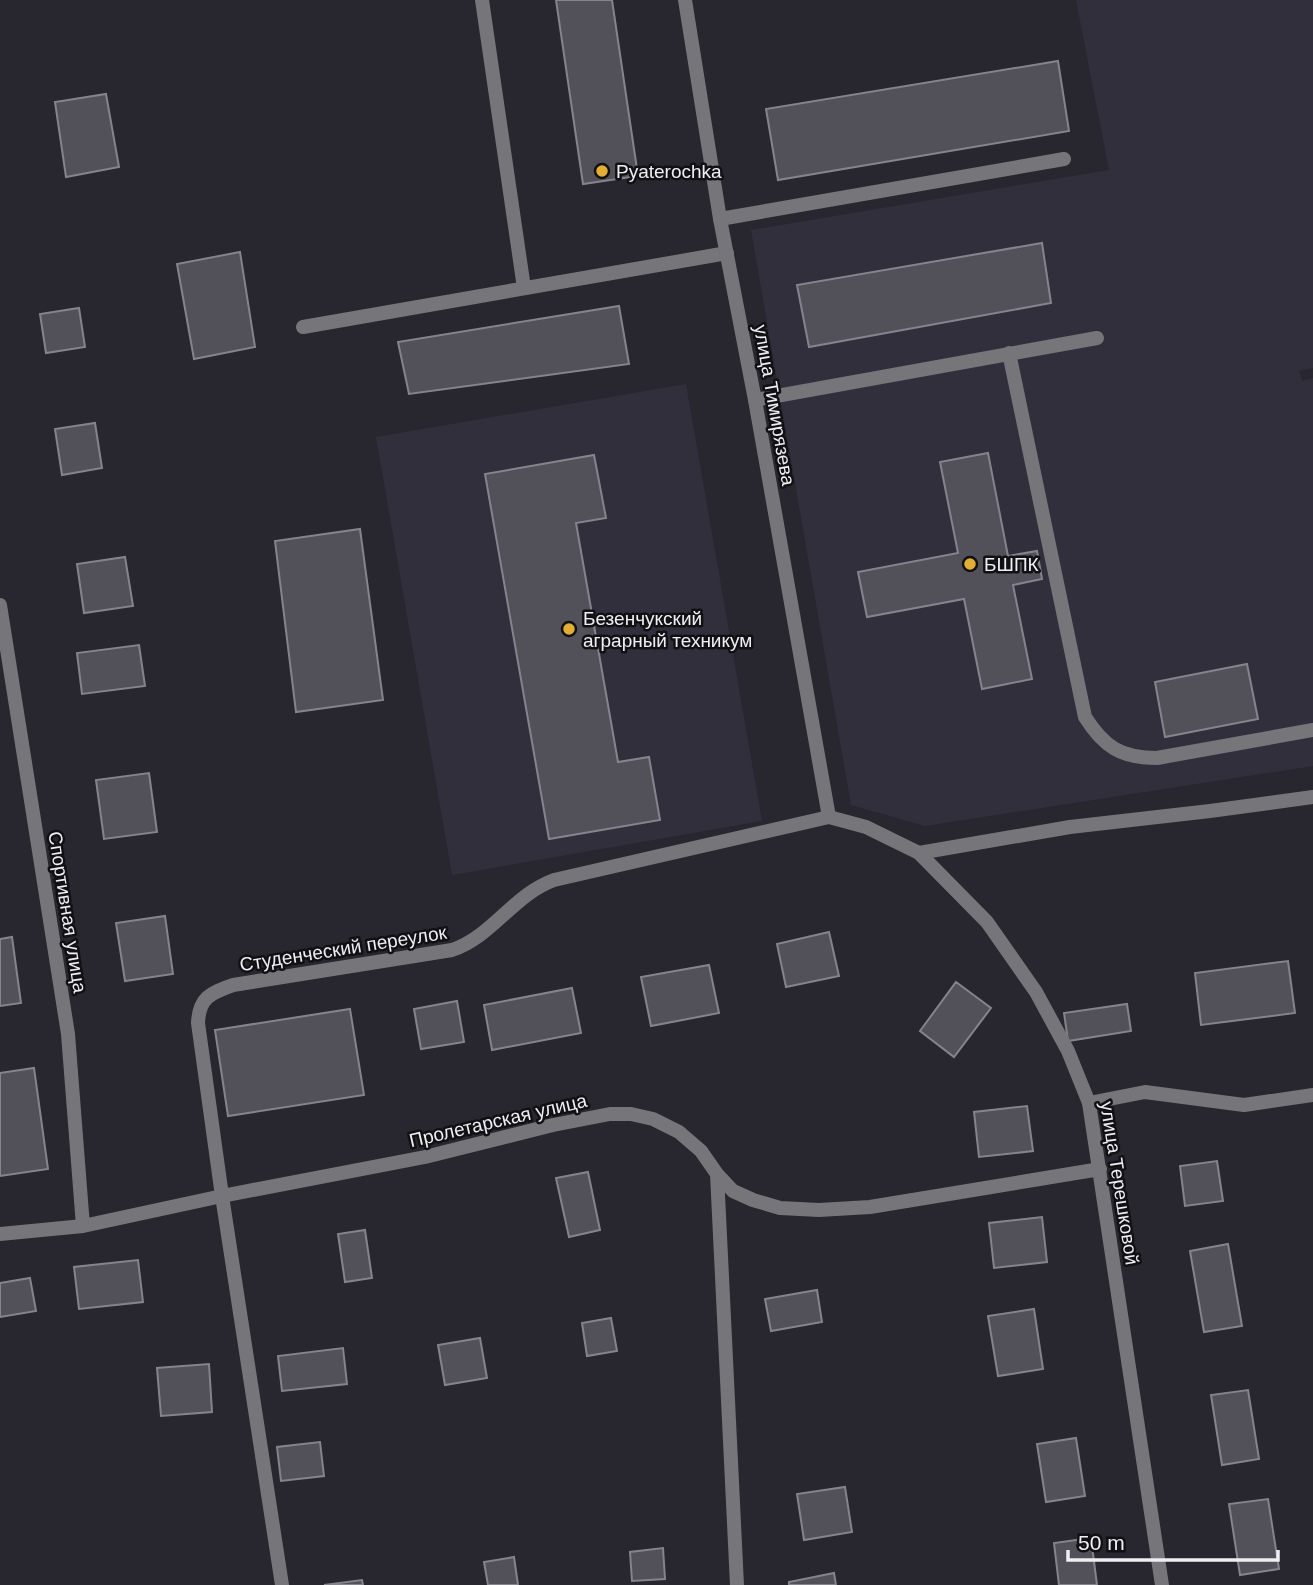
<svg xmlns="http://www.w3.org/2000/svg" width="1313" height="1585" font-family="Helvetica,sans-serif">
	<style>
		.built { fill: #322f3c }
		.building { fill: #525059; stroke: #85838c; stroke-width: 2 }
		.lines { fill: none; stroke-linecap: round; stroke-linejoin: round }
		.service { stroke: #767579; stroke-width: 14 }
		.minor { stroke: #767579; stroke-width: 14 }
		.poi-dot { fill: #e2af34; stroke: #111013; stroke-width: 2.5 }
		.labels { text-anchor: middle; stroke-width: 5; stroke-linejoin: round; paint-order: stroke }
		.poi-label { font-size: 19px; fill: #efeef3; stroke: #111013; text-anchor: start }
		.street-label { font-size: 19px; fill: #efeef3; stroke: #111013 }
	</style>
	<rect width="100%" height="100%" fill="#28262e"/>
	<path class="built" d="M1076 0H1313V368L1299 371 1302 381 1313 378V766L925 826 851 805 751 230 1109 170Z
		M686 384 762 821 452 875 376 437Z"/>
	<path class="building" d="M556 0H612L638 176 583 184Z
		M1058 61 1069 131 778 180 766 109Z
		M106 94 119 167 66 177 55 102Z
		M1042 243 1051 303 809 347 797 285Z
		M240 252 255 347 194 359 177 264Z
		M619 306 629 364 409 394 398 342Z
		M79 308 85 347 46 353 40 314Z
		M95 423 102 468 62 475 55 429Z
		M988 453 1008 556 1037 551 1042 579 1013 585 1032 679 982 689 964 599 867 617 858 572 958 553 940 462Z
		M594 455 606 518 576 523 618 762 649 757 660 820 549 839 485 474Z
		M360 529 383 700 296 712 275 541Z
		M125 557 133 606 84 613 77 564Z
		M139 645 145 686 82 694 77 653Z
		M1247 664 1258 719 1165 737 1155 682Z
		M149 773 157 832 104 839 96 780Z
		M165 916 173 974 125 981 116 923Z
		M829 932 839 976 786 987 777 944Z
		M12 937 21 1003 0 1006V939Z
		M1288 961 1295 1013 1201 1025 1195 973Z
		M709 965 719 1013 651 1026 641 977Z
		M956 982 991 1008 954 1057 920 1031Z
		M572 988 581 1033 492 1050 484 1005Z
		M457 1001 464 1042 421 1049 414 1009Z
		M1127 1004 1131 1031 1068 1041 1064 1013Z
		M350 1009 364 1095 228 1116 215 1030Z
		M34 1068 48 1169 0 1176V1073Z
		M1027 1106 1033 1151 979 1157 974 1112Z
		M1217 1161 1223 1201 1185 1206 1180 1166Z
		M588 1172 600 1230 569 1237 556 1178Z
		M1042 1217 1047 1262 994 1268 989 1223Z
		M365 1230 372 1278 345 1282 338 1234Z
		M1228 1244 1242 1326 1204 1332 1190 1251Z
		M138 1260 143 1302 79 1309 74 1267Z
		M30 1278 36 1311 0 1317V1283Z
		M817 1290 822 1322 771 1331 765 1299Z
		M1034 1309 1043 1369 998 1376 988 1316Z
		M611 1318 617 1351 587 1356 582 1323Z
		M480 1338 487 1378 445 1385 438 1345Z
		M343 1348 347 1384 282 1391 278 1356Z
		M209 1364 212 1412 161 1416 157 1368Z
		M1248 1390 1259 1459 1222 1465 1211 1395Z
		M1076 1438 1085 1496 1046 1502 1037 1444Z
		M320 1442 324 1476 281 1481 277 1447Z
		M845 1487 852 1532 804 1540 797 1494Z
		M1268 1499 1279 1569 1240 1575 1229 1504Z
		M1091 1538 1097 1585H1059L1054 1543Z
		M663 1548 665 1579 632 1581 630 1552Z
		M514 1557 518 1585H488L484 1562Z
		M834 1573 836 1585H789V1582Z
		M362 1580 363 1585H324Z"/>
	<g class="lines">
		<path class="service" d="M482 0 524 288
			M720 219 1064 159
			M303 327 727 253
			M1009 353 1085 717C1104 747 1121 758 1157 758L1313 730
			M755 400 1097 338
			M919 853 1070 827 1210 811 1313 797
			M1089 1103 1145 1092 1244 1105 1313 1095
			M222 1196 282 1585"/>
		<path class="minor" d="M685 0 720 219 755 400 829 817
			M0 605 68 1034 83 1226
			M717 1174 737 1585
			M222 1196 198 1023C199 997 211 993 233 985L452 950C493 936 513 895 554 880L829 817 866 827 919 853 987 922 1036 992 1068 1051 1089 1103 1162 1585
			M0 1234 83 1226 222 1196 425 1157 553 1125 610 1114H631L653 1119 679 1132 701 1151 717 1174 733 1191 753 1200 780 1208 819 1210 870 1207 1100 1169"/>
	</g>
	<g class="poi-dot">
		<circle cx="602" cy="171" r="7"/>
		<circle cx="970" cy="564" r="7"/>
		<circle cx="569" cy="629" r="7"/>
	</g>
	<g class="labels">
		<g class="poi-label">
			<text x="616" y="178">Pyaterochka</text>
			<text x="984" y="571">БШПК</text>
			<text x="583" y="625">Безенчукский<tspan x="583" dy="22">аграрный техникум</tspan></text>
		</g>
		<g class="street-label">
			<text transform="translate(775 405) rotate(80)" y="7">улица Тимирязева</text>
			<text transform="translate(68 912) rotate(81)" y="7">Спортивная улица</text>
			<text transform="translate(343 948) rotate(-9)" y="7">Студенческий переулок</text>
			<text transform="translate(498 1120) rotate(-13)" y="7">Пролетарская улица</text>
			<text transform="translate(1120 1183) rotate(81)" y="7">улица Терешковой</text>
		</g>
	</g>
	<path d="M1068 1550v10h210v-10" fill="none" stroke="#efeef3" stroke-width="3.5"/>
	<text x="1078" y="1550" font-size="21" fill="#efeef3" stroke="#111013" stroke-width="5" paint-order="stroke">50 m</text>
</svg>
